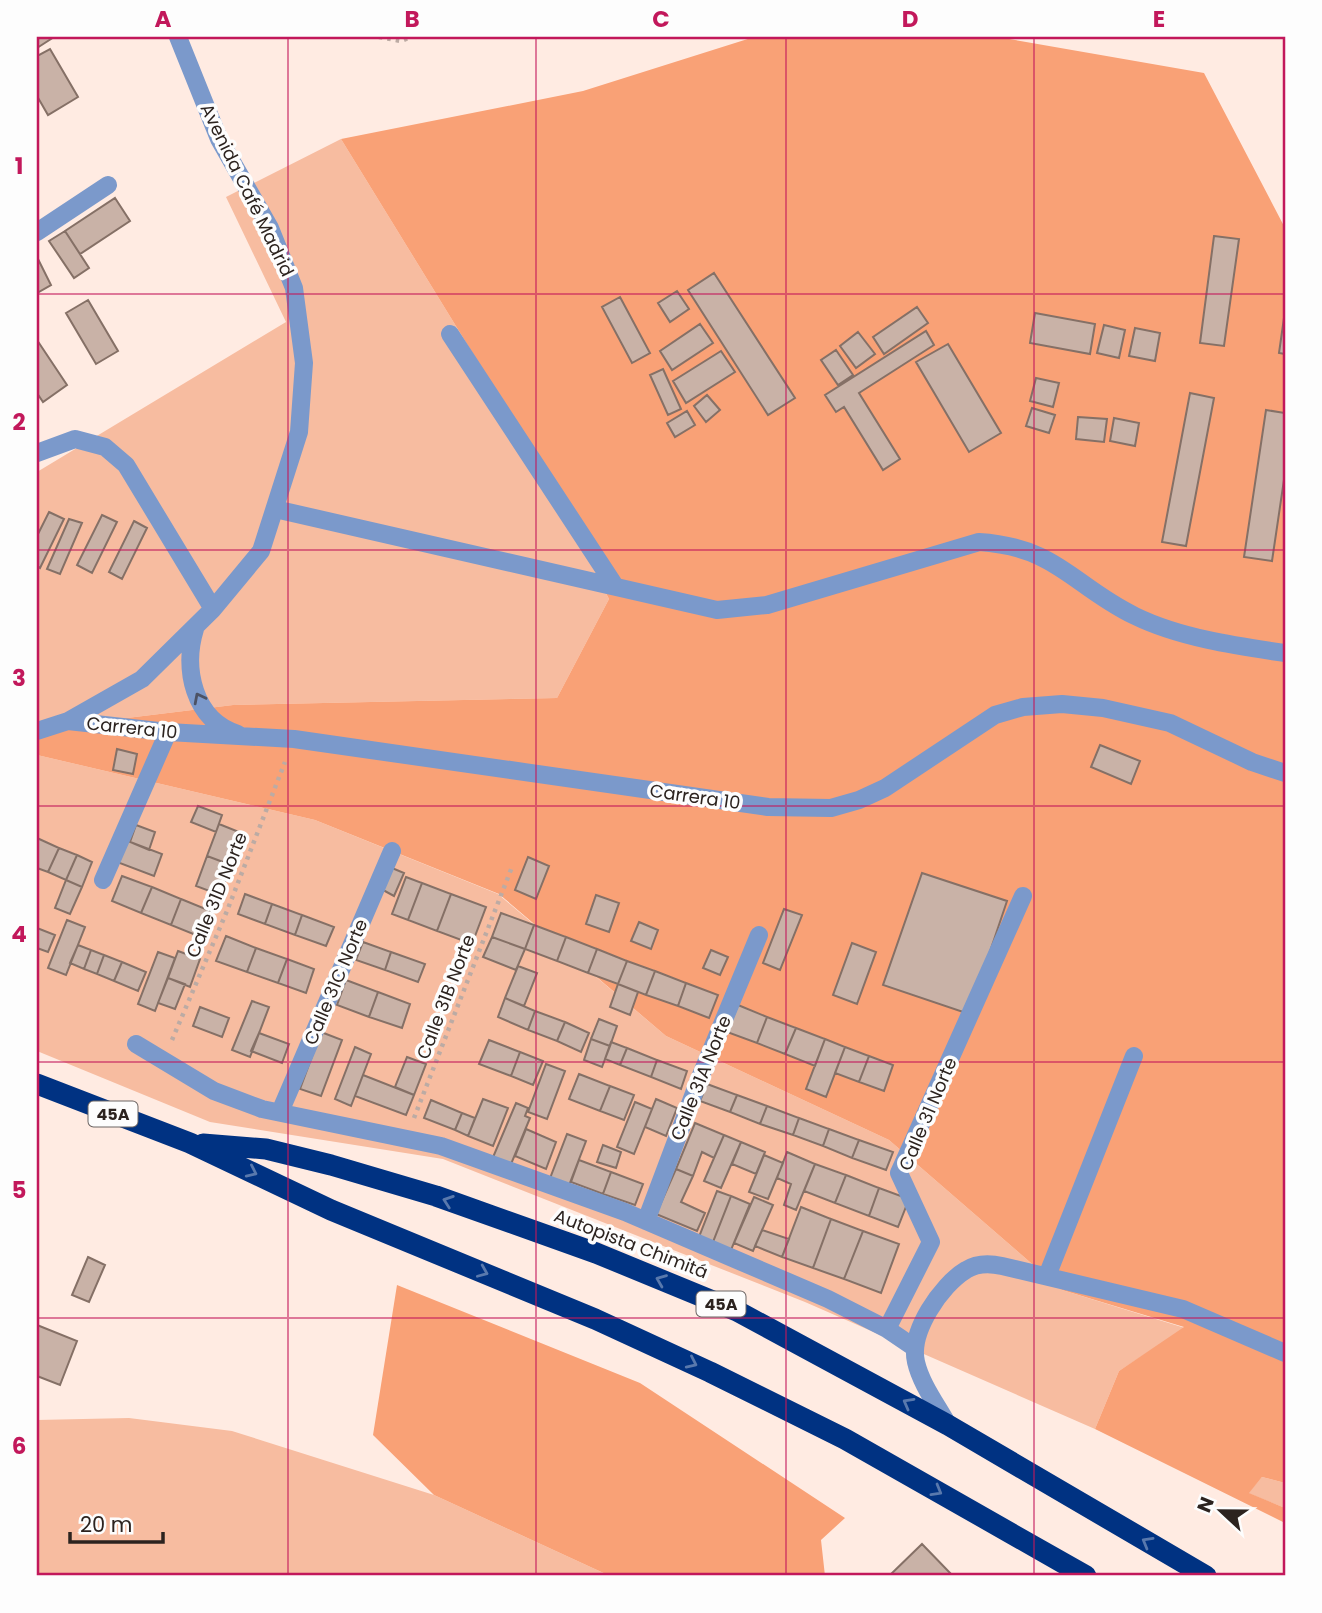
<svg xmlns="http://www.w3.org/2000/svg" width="1322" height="1613" font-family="Poppins,sans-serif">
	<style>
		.green { fill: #f7bca0 }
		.forest { fill: #f9a176 }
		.building { fill: #c9b2a7; stroke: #857066; stroke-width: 2 }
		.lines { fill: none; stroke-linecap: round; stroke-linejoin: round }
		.path { stroke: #bcaba4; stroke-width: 4.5; stroke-dasharray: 3.5 5; stroke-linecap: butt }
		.minor { stroke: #7b99cb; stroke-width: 18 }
		.highway { stroke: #003282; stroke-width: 21 }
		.oneway { stroke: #4c5264 }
		.oneway2 { stroke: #5979ad }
		.grid { fill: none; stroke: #c2185b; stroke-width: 2; stroke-opacity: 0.55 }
		.labels { text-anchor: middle; stroke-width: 7; stroke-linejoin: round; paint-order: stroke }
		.shield { fill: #fdfdfd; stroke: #6b6462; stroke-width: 2 }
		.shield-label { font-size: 16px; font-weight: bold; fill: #2c231f }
		.street-label { font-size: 18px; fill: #2c231f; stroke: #fdfdfd }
		.neatline { fill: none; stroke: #c2185b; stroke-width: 2.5 }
		.grid-label { font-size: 23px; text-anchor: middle; font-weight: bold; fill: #c2185b }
	</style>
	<rect width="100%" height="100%" fill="#ffebe2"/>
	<path class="green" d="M341 139 534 453 609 599 557 698 233 705 37 729V472L286 322 226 197Z
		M37 755 315 820 498 894 666 1036 889 1140 1062 1290 1185 1328 1119 1371 1095 1429 805 1302 443 1159 210 1122 37 1051Z
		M129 1418 232 1431 434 1495 610 1576H37V1420Z
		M1262 1477 1285 1483V1508L1248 1493Z"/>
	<path class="forest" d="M754 37H998L1204 73 1285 228V1483L1262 1477 1249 1493 1285 1508V1523L1095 1429 1119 1371 1184 1327 1062 1290 889 1140 666 1036 499 894 315 820 37 755V729L233 705 557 698 609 599 534 453 341 139 583 91Z
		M397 1285 640 1383 845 1518 821 1540 825 1576H610L434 1495 373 1435Z"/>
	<path class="building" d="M37 37H54L37 48Z
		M50 49 78 97 48 115 37 96V56Z
		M115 198 130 221 80 254 65 231Z
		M65 231 89 268 74 278 49 241Z
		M1214 236 1239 239 1224 346 1200 343Z
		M37 257 51 285 37 293Z
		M714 273 795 398 768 415 688 290Z
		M677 291 689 309 670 322 658 303Z
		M620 297 650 353 632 363 602 307Z
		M88 300 118 351 96 364 66 313Z
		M917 307 928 323 884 354 873 337Z
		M1285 311V354L1279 353Z
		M1035 313 1095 324 1090 354 1030 343Z
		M700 324 713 343 672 370 660 351Z
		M1104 325 1125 330 1119 358 1097 353Z
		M1135 328 1160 333 1155 361 1129 356Z
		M926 331 934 345 859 393 900 459 883 470 844 407 836 412 825 395Z
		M858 332 875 354 856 368 840 346Z
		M37 340 67 385 43 402 37 393Z
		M948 344 1001 433 969 452 916 362Z
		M836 350 853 375 838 385 821 360Z
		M721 351 735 372 686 403 673 381Z
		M663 369 681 409 668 415 650 375Z
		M1036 378 1059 383 1053 407 1030 401Z
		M1190 393 1214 398 1186 546 1162 542Z
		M707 395 720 410 706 422 694 406Z
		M1032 408 1055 415 1049 433 1026 426Z
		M1266 410 1285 413V473L1272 561 1244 557Z
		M687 411 695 425 675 437 667 423Z
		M1078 417 1107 419 1104 442 1076 439Z
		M1114 418 1139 423 1135 446 1110 441Z
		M49 512 64 519 40 568 37 566V536Z
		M102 515 117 522 92 573 77 565Z
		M69 519 82 523 60 574 47 569Z
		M134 521 147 528 122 579 109 572Z
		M1100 745 1140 761 1131 784 1091 767Z
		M117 749 137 754 133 774 113 770Z
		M198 806 222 815 216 832 191 822Z
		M219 824 244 834 231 865 207 856Z
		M136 825 155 832 149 850 130 842Z
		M37 838 59 848 48 872 37 868Z
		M125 840 162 854 154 876 117 862Z
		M59 848 77 855 66 880 48 872Z
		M77 855 92 862 82 887 66 880Z
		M207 856 231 865 220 895 196 886Z
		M528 857 549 866 536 899 515 890Z
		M392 868 404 873 394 896 383 890Z
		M922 873 1007 901 969 1014 883 985Z
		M122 876 152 887 141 913 112 901Z
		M406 877 422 883 408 920 392 914Z
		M66 880 82 887 70 914 55 908Z
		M422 883 451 894 437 931 408 920Z
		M152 887 181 899 171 925 141 913Z
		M245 894 272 904 265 924 238 914Z
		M451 894 486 907 472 944 437 931Z
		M596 895 619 903 609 932 586 924Z
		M181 899 213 912 203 938 171 925Z
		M272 904 302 915 295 935 265 924Z
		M784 909 802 915 780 970 763 963Z
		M501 913 534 925 525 949 492 937Z
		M302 915 334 927 326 946 295 935Z
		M67 920 85 927 66 975 48 968Z
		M639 922 658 930 651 949 631 941Z
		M534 925 566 937 557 961 525 949Z
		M37 928 55 935 48 952 37 948Z
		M226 936 256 948 247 972 216 961Z
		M492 937 525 949 516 970 483 957Z
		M566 937 597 949 588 973 557 961Z
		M363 942 391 952 385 970 356 960Z
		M852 943 876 952 857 1004 833 995Z
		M78 945 91 950 84 969 70 963Z
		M256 948 287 959 278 983 247 972Z
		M597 949 627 961 618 984 588 973Z
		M91 950 104 955 97 974 84 969Z
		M711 950 728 957 720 975 703 968Z
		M178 951 200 959 190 987 168 978Z
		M158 952 175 958 155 1011 138 1004Z
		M391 952 425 964 418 982 385 970Z
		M104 955 122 962 114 981 97 974Z
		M287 959 314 969 306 993 278 983Z
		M627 961 655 971 646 995 618 984Z
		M122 962 146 972 138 991 114 981Z
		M518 966 537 973 524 1006 505 998Z
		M655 971 686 983 678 1006 646 995Z
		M168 978 185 984 175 1009 158 1003Z
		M346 980 378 992 369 1017 337 1005Z
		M686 983 718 995 709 1018 678 1006Z
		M618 984 638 992 630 1015 610 1007Z
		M378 992 410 1004 402 1028 369 1017Z
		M505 998 535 1011 528 1030 498 1017Z
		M252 1001 269 1007 250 1057 232 1050Z
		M738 1005 767 1017 757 1043 727 1032Z
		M200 1007 229 1018 222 1037 193 1026Z
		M535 1011 565 1022 557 1041 528 1030Z
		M767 1017 796 1028 785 1054 757 1043Z
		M599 1019 617 1026 610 1046 591 1039Z
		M565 1022 589 1033 581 1052 557 1041Z
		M796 1028 825 1039 815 1066 785 1054Z
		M321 1032 342 1040 321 1096 300 1089Z
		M259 1033 289 1044 282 1063 251 1051Z
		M591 1039 610 1046 602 1067 584 1060Z
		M825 1039 845 1047 826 1097 806 1089Z
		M489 1040 520 1052 511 1076 479 1064Z
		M611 1042 627 1048 620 1065 605 1059Z
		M355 1047 371 1054 351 1106 335 1099Z
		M845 1047 869 1056 859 1082 835 1073Z
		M627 1048 657 1060 651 1077 620 1065Z
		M520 1052 543 1061 533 1085 511 1076Z
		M869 1056 893 1065 884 1091 859 1082Z
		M407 1057 426 1064 414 1095 395 1087Z
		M657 1060 687 1071 681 1089 651 1077Z
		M546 1064 565 1071 547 1119 528 1112Z
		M579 1074 610 1086 600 1111 569 1099Z
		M363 1075 414 1095 406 1115 355 1096Z
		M707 1084 737 1095 730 1112 700 1101Z
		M610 1086 634 1095 624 1120 600 1111Z
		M737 1095 767 1106 760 1124 730 1112Z
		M483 1099 508 1108 493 1146 468 1136Z
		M656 1099 677 1108 666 1136 645 1127Z
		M431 1100 462 1113 455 1130 424 1118Z
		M635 1102 652 1109 634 1154 617 1147Z
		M516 1103 528 1108 525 1116 530 1118 509 1169 491 1162Z
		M767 1106 799 1118 793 1135 760 1124Z
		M462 1113 475 1118 468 1136 455 1130Z
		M799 1118 829 1129 823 1146 793 1135Z
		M695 1123 724 1135 714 1158 702 1152 693 1176 676 1169Z
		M526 1129 556 1142 546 1169 515 1156Z
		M829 1129 859 1140 852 1158 823 1146Z
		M567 1134 586 1141 568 1188 549 1181Z
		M724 1135 741 1142 721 1188 704 1181Z
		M859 1140 893 1152 886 1170 852 1158Z
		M741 1142 765 1152 756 1174 732 1164Z
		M603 1145 621 1152 616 1168 597 1162Z
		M787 1152 815 1164 796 1210 784 1205 791 1184 777 1178Z
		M764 1155 783 1163 768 1199 749 1192Z
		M579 1160 611 1172 603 1194 571 1182Z
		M815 1164 846 1175 835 1203 804 1191Z
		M676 1169 693 1176 681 1202 705 1213 697 1231 656 1214Z
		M611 1172 643 1184 635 1205 603 1194Z
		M846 1175 879 1188 869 1216 835 1203Z
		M879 1188 909 1199 898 1227 869 1216Z
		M717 1191 731 1196 713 1242 699 1237Z
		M731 1196 750 1204 731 1250 713 1242Z
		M754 1197 773 1205 753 1251 734 1243Z
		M801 1207 831 1219 813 1268 782 1257Z
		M831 1219 863 1231 844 1279 813 1268Z
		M762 1230 789 1239 782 1257 755 1246Z
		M863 1231 899 1244 881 1293 844 1279Z
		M88 1257 105 1265 89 1302 72 1295Z
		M37 1325 77 1341 60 1385 37 1376Z
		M922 1544 953 1576H889Z"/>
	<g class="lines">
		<path class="path" d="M379 37 401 41 411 37
			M172 1040 227 911 285 762
			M414 1118 512 867"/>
		<path class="minor" d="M37 232 108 185
			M450 334 615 586
			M37 453 75 439 105 447 126 465 213 609
			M275 509 717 610 767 605 979 542C1057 547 1073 586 1135 616 1180 638 1237 646 1285 653
			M195 629C183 668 193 720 238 734
			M68 721 168 732 294 739 768 807 831 808 859 800 885 788 995 715 1023 707 1062 704 1103 708 1170 723 1252 762 1285 773
			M37 731 68 721 142 679 213 609 261 551 299 432 304 363 294 288 270 228 219 139 178 37
			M103 880 168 732
			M136 1044 214 1091 262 1109 441 1146 625 1212 828 1299 887 1329 915 1348
			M280 1112 392 851
			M646 1221 699 1080 759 935
			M1047 1276 1134 1056
			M887 1329 931 1242 899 1173 1023 896
			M948 1425C937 1405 921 1384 916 1362 909 1332 941 1285 966 1270 977 1263 989 1263 1002 1266L1183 1309 1285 1353"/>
		<path class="highway" d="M37 1084 190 1143 331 1210 595 1319 710 1372 845 1439 1086 1576
			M203 1144 266 1149 331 1165 436 1196 596 1253 737 1311 948 1425 1206 1576"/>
	</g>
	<defs><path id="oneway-chevron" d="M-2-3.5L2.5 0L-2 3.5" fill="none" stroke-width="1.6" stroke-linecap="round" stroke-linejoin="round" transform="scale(1.75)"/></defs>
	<use class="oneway" href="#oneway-chevron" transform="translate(199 698) rotate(-117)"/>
	<g class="oneway2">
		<use href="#oneway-chevron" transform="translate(252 1172) rotate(25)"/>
		<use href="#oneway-chevron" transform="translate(448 1201) rotate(-161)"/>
		<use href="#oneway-chevron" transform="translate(483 1272) rotate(23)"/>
		<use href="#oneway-chevron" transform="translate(661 1280) rotate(-158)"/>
		<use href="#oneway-chevron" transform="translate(692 1363) rotate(25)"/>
		<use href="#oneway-chevron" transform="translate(908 1403) rotate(-151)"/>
		<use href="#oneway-chevron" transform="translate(937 1491) rotate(30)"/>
		<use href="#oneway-chevron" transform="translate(1147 1542) rotate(-150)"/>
	</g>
	<path class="grid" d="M288 37V1576M536 37V1576M786 37V1576M1034 37V1576M37 294H1285M37 550H1285M37 806H1285M37 1062H1285M37 1318H1285"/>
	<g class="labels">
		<g class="shield">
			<rect x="88.5" y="1101.5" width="49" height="25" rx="5"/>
			<rect x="696.5" y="1291.5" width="49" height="25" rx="5"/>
		</g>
		<g class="shield-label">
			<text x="113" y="1120">45A</text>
			<text x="721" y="1310">45A</text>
		</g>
		<g class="street-label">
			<text transform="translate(247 190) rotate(64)" y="6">Avenida Café Madrid</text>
			<text transform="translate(132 728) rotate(6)" y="6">Carrera 10</text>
			<text transform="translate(695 797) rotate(8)" y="6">Carrera 10</text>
			<text transform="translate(217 895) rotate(-68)" y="6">Calle 31D Norte</text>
			<text transform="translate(336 982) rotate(-67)" y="6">Calle 31C Norte</text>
			<text transform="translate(446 997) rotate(-69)" y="6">Calle 31B Norte</text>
			<text transform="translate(701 1078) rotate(-68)" y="6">Calle 31A Norte</text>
			<text transform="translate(928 1114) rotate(-67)" y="6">Calle 31 Norte</text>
			<text transform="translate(631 1244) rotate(21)" y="6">Autopista Chimitá</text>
		</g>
	</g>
	<rect width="1322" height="1613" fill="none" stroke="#fdfdfd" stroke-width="77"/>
	<g transform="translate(1221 1511) rotate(292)" stroke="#fdfdfd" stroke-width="5" paint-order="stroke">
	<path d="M0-5L12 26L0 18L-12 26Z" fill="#2c231f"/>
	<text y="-10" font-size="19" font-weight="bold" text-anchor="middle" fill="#2c231f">N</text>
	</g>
	<path d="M70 1532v10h93v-10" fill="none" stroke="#2c231f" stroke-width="3.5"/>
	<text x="80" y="1532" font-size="21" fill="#2c231f" stroke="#fdfdfd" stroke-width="5" paint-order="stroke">20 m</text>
	<rect x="38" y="38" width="1246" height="1536" class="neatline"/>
	<g class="grid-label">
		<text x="163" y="27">A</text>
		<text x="412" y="27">B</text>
		<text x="661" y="27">C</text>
		<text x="910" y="27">D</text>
		<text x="1159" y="27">E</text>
		<text x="19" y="174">1</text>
		<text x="19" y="430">2</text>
		<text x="19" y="686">3</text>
		<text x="19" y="942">4</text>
		<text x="19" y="1198">5</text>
		<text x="19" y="1454">6</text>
	</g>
</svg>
